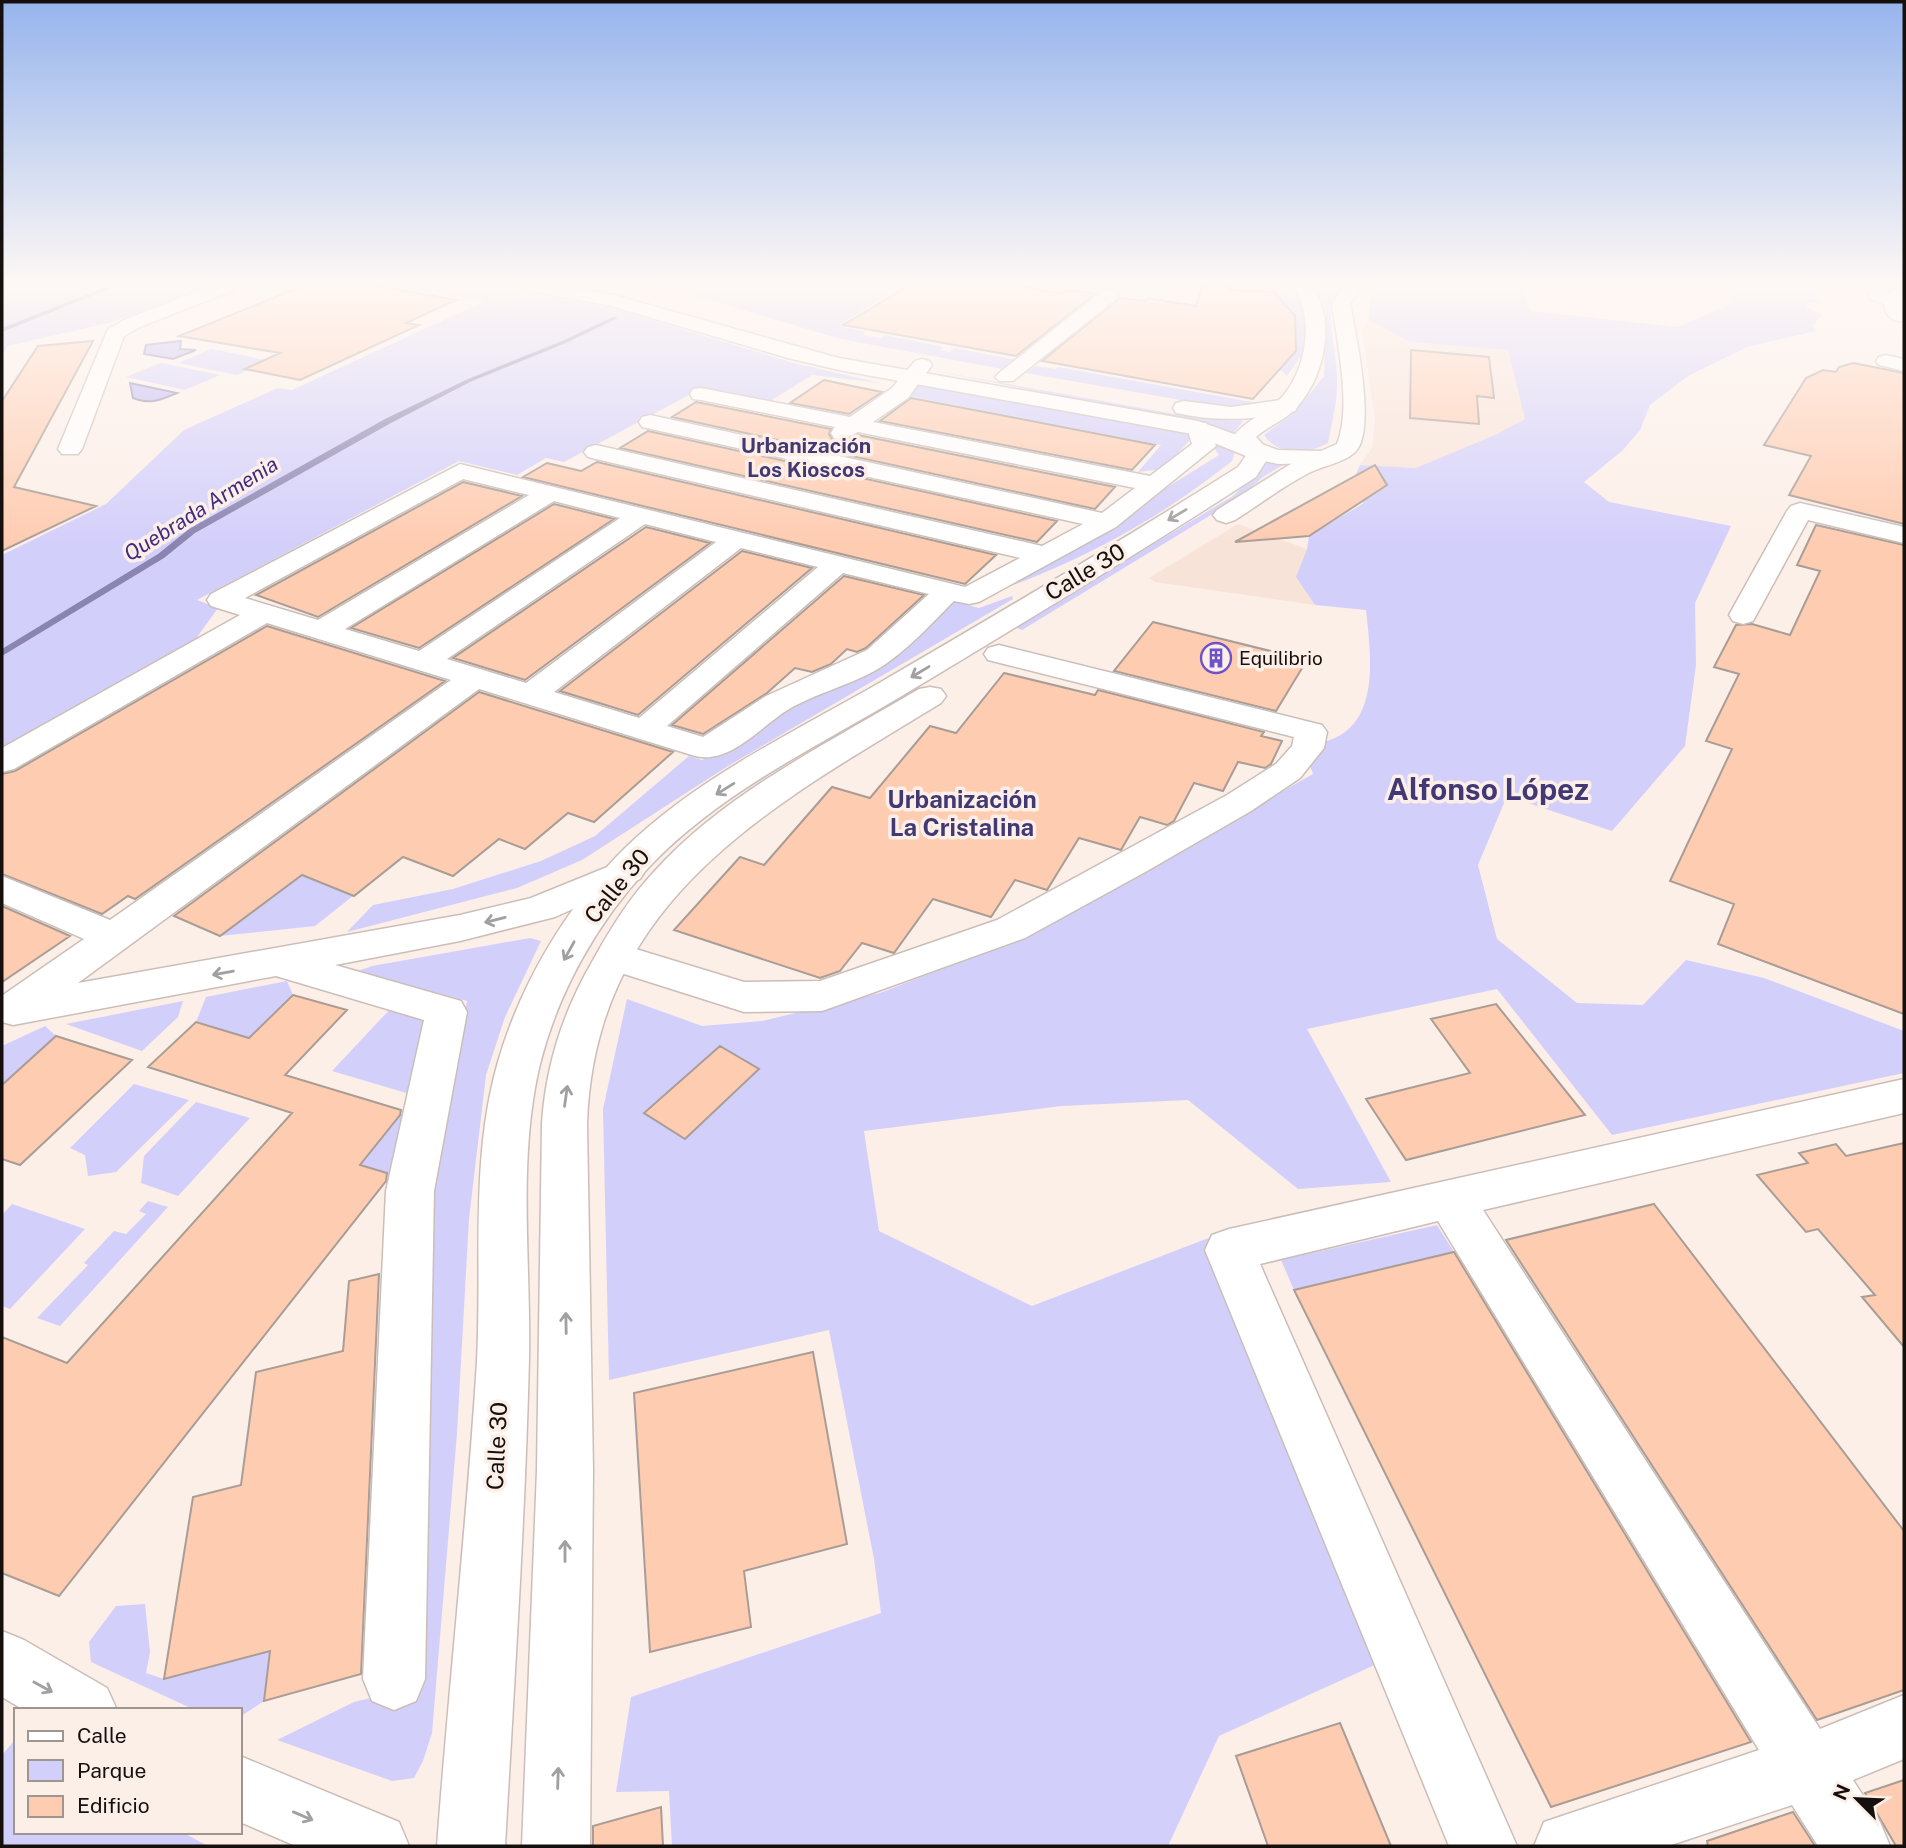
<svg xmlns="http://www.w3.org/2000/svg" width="1906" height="1848" font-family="'Public Sans',sans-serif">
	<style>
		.built { fill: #f8e3d8 }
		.green { fill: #d3cffb }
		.water { fill: #bcb5f5; stroke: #8a84b0; stroke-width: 2 }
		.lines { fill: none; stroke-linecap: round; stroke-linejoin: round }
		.stream { fill: #8a84b0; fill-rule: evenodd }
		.building { fill: #feccb1; stroke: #a99d96; stroke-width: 2 }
		.pedestrian-casing { stroke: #cbbeb8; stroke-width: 36 }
		.minor-casing { stroke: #cbbeb8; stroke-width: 3 }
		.secondary-casing { stroke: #cbbeb8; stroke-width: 3 }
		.primary-casing { stroke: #cbbeb8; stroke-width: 3 }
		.pedestrian { stroke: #fff; stroke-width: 33 }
		.minor { fill: #fff; fill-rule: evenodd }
		.secondary { fill: #fff; fill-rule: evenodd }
		.primary { fill: #fff; fill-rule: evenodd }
		.oneway { stroke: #a19f9f }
		.labels { text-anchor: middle; stroke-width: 7; stroke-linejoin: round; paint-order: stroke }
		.far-poi-label { font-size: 19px; fill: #15100e; stroke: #fcefe8; text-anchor: start }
		.far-neighbourhood-label { font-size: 21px; font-weight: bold; fill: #423874; stroke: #fcefe8 }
		.far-water-label { font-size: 21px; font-style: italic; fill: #402a83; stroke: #fcefe8 }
		.street-label { font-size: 23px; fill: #15100e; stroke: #fcefe8 }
		.neighbourhood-label { font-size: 24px; font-weight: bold; fill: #423874; stroke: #fcefe8 }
		.district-label { font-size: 30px; font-weight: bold; fill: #423874; stroke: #fcefe8 }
	</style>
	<rect width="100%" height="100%" fill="#fcefe8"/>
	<path class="built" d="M1369 320 1410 342 1508 349 1525 420 1497 434 1416 468 1360 465 1372 448 1375 419 1362 331Z
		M1238 524 1307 549 1296 577 1315 605 1155 582 1149 578Z"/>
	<path class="green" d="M2 286H207L112 322 8 346 2 354Z
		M396 286H493L611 308 797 364 881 383 812 375 767 403 700 389 564 462 546 458 517 475 459 461 197 600 218 608 190 647 2 752V555L106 504 184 430 278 388 292 390 485 301Z
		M661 286H902L838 326 866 332 862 335 880 338 885 335 943 347 940 350 950 352 954 348 1016 360 1002 369 841 339Z
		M1381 286H1521L1530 311 1678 327 1733 303 1729 286 1808 287 1822 304 1809 302 1806 307 1822 314 1813 326 1816 331 1747 347 1688 376 1650 405 1640 430 1623 450 1584 482 1609 502 1731 526 1695 603 1696 665 1685 746 1612 831 1507 796 1478 865 1497 939 1577 1003 1643 1005 1686 960 1764 978 1904 1031V1073L1612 1135 1497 989 1307 1029 1391 1182 1298 1189 1188 1100 1061 1106 864 1131 879 1231 1032 1306 1211 1237 1379 1663 1219 1736 1168 1846H672L669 1791 616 1792 631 1697 881 1613 874 1559 829 1330 609 1380 603 1109 627 999 702 1026 762 1021 880 993 1022 938 1313 774 1310 766 1320 743C1382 730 1371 657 1366 610L1315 605 1296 577 1307 549 1309 536 1364 503 1347 496 1360 465 1416 468 1497 434 1525 419 1508 350 1410 342 1369 320 1370 298Z
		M1313 291 1336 292C1324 319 1337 350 1337 379 1338 400 1332 422 1328 443 1308 454 1279 457 1264 435L1296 411 1324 376 1326 306Z
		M1274 292 1295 293 1309 306 1303 353 1287 376 1238 330 1295 316Z
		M212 349 270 361 237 375 178 363Z
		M161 363 220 375 185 390 126 377Z
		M1035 366 1056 369 1058 367 1257 403 1246 406 1209 405 1026 373Z
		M930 370 1202 419 1243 421 1232 435 1199 423Z
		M920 383 1167 423 1191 434 1190 440 1163 469 1138 472 1161 445 909 396Z
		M1210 442 1235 452 1232 461C1162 517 1087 558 1003 589L1219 455Z
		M1268 461 1283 465 1263 477 1239 498 1022 630 1015 627 1233 496Z
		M1012 596 1013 599 728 766 582 860 517 888 347 932 373 905 453 889 541 861 595 836 689 756 702 760 734 743 952 601 979 608Z
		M302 875 353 896 315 926 220 936Z
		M530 938 541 941 505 1017 486 1075 469 1219 457 1433 432 1733 423 1761 414 1778 392 1781 277 1740 354 1702 416 1687 429 1182 467 1001 358 971 372 966Z
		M287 981 293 995 250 1038 196 1022 206 997Z
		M183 1001 178 1017 142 1051 66 1024Z
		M392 1007 434 1020 420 1097 332 1071Z
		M45 1026 56 1036 2 1085V1046Z
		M134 1084 189 1100 116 1172 88 1176 85 1155 70 1148Z
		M196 1102 250 1118 178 1196 141 1183 144 1156Z
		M404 1111 415 1113 391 1174 360 1165Z
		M148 1201 168 1207 60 1326 37 1318 88 1265 84 1263 114 1231 126 1234 146 1214 139 1211Z
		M12 1204 85 1229 10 1309 2 1306V1215Z
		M1437 1225 1454 1252 1294 1290 1281 1260Z
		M145 1604 150 1652 146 1673 164 1679 270 1651 264 1701 240 1717V1710H195L91 1662 89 1642 116 1606Z
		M13 1742 16 1743V1832H182L208 1846H2V1755Z"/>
	<path class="water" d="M181 341 180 349 196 350 173 359 144 354 146 345Z
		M130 383 177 393C160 400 151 405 133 398Z"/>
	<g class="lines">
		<path class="stream" d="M108 286H117L2 332V328Z
			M676 286H684L674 290Z
			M613 317 618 318 566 343 472 381 391 423 195 533 164 558 2 656V649L158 554 189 529 385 419 468 379 562 341Z"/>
	</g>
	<path class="building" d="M303 286H378L456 300 406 323 419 325 300 380 245 369 280 353 179 336Z
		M909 286H1019L1063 294 1068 290 1095 294 1016 356 843 325Z
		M1202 286H1231L1230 290 1274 292 1295 316 1296 351 1253 399 1042 361 1120 298 1145 301 1148 298 1196 306Z
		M93 341 14 487 96 506 2 551V401L38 346Z
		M1411 350 1489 357 1494 398 1477 396 1479 424 1410 418Z
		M1853 363 1904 373V524L1789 495 1811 456 1764 445 1806 378 1823 370 1836 372 1839 367Z
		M824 380 852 386 882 392 849 414 790 403Z
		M911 398 1016 418 1155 445 1132 470 880 421Z
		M696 402 831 429 829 434 832 439 841 443 858 435 1115 487 1095 509 672 417Z
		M648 431 1057 521 1037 542 620 448Z
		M597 462 996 555 965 584 523 477 547 463 581 471Z
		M1375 465 1387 485 1309 536 1235 542Z
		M463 482 522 496 318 617 256 595Z
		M554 504 614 519 419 648 351 628Z
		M1816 525 1904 545V1014L1718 944 1734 904 1670 881 1732 749 1706 741 1739 674 1714 667 1736 625 1752 624 1790 635 1820 571 1797 565Z
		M646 527 710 543 525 680 453 658Z
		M742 551 812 568 638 715 560 691Z
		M844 576 924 595 866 648 857 652 847 649 831 664 812 672 795 668 767 693 703 734 672 725Z
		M1153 622 1307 660 1276 711 1114 671Z
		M267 626 445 681 135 899 128 896 102 914 2 874V774L15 771Z
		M1004 673 1095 695 1098 690 1264 732 1261 736 1282 741 1271 764 1265 768 1238 762 1223 791 1194 783 1174 821 1167 825 1140 817 1121 850 1079 838 1047 890 1015 880 991 917 933 899 894 953 862 943 840 971 820 978 674 930 740 857 764 865 832 787 870 798 930 726 956 733Z
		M479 692 673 752 594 822 568 813 525 849 499 839 453 876 403 857 354 896 302 875 220 936 174 916Z
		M2 906 70 936 2 982Z
		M293 995 347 1010 285 1075 401 1110 400 1115 360 1165 387 1173 386 1181 59 1596 2 1573V1337L67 1363 292 1113 148 1067 196 1022 249 1038Z
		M1496 1004 1585 1115 1406 1160 1366 1099 1470 1073 1431 1019Z
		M56 1036 132 1060 20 1165 2 1159V1085Z
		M720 1046 759 1069 685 1139 644 1113Z
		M1904 1143V1347L1862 1297 1875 1295 1818 1229 1806 1232 1757 1175 1808 1163 1799 1153 1836 1144 1846 1156Z
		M1654 1204 1904 1531V1690L1817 1720 1506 1240Z
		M1454 1252 1751 1742 1551 1807 1294 1290Z
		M379 1274 361 1674 264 1701 270 1651 164 1679 193 1497 241 1485 256 1372 343 1351 349 1281Z
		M813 1352 847 1544 744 1571 751 1627 650 1652 634 1393Z
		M1340 1723 1391 1846H1268L1236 1756Z
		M1904 1780V1846H1896L1865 1793Z
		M661 1807 663 1846H593V1826Z
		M1793 1812 1815 1846H1708L1707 1841Z"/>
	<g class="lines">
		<g class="pedestrian-casing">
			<path id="pedestrian" d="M1901 305 1904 304"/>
		</g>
		<g class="minor-casing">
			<path id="minor" d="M210 286H237L234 290 140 327 124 336 82 449 78 454H62L58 449 108 329 126 319Z
				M1873 286H1891L1887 293 1900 301 1891 307 1870 299 1868 295Z
				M1109 289 1116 291 1118 295 1116 299 1013 381H999L995 377 999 373 1102 291Z
				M1886 355 1904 359V371L1879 365 1876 361 1879 357Z
				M922 359 929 361 932 365 908 398 873 422 1150 476 1192 444 1187 428 1190 423H1206L1216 446 1116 527 979 602 969 604 954 601C934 621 914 643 891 660 863 682 820 691 789 709 761 726 730 765 695 756L479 689 78 983 460 915 531 898 627 859 640 863 645 871 640 879 555 917 460 941 335 965 461 1001 467 1012 434 1191 425 1679 416 1701 394 1710 372 1701 363 1679 386 1191 424 1020 276 976 13 1025 2 1022 3 995 84 939 2 903V876L110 920 451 680 267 623 14 769 2 772V748L240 615 211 606 207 600 211 594 460 464 965 587 1020 558 596 459 588 457 584 452 588 447 596 445 1042 546 1083 524 642 427 639 422 642 417 650 415 1102 513 1135 488 858 432 842 440 834 438 831 433 835 427 701 400 693 399 690 394 693 389 701 388 850 417 892 388 915 361ZM463 479 529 495 318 620 245 598ZM554 501 620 518 419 651 345 629ZM645 524 716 542 526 683 447 659ZM741 548 818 567 639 718 554 692ZM843 573 929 594 867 650 766 696 703 737 667 726Z
				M1800 503 1904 527V543L1808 520 1753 621 1743 624 1733 621 1729 615 1787 511 1791 506Z
				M999 645 1322 725 1327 732 1324 748 1300 778 1251 811 1147 871 1025 938 836 1006 822 1011 744 1012 602 967 596 957 602 947 616 943 744 982 820 981 997 920 1227 795 1276 764 1292 746 1294 737 988 660 984 654 988 648Z
				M1904 1079V1113L1483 1210 1820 1729 1904 1695V1759L1853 1780 1880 1822 1890 1846H1818L1792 1805 1668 1846H1534L1544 1822 1759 1750 1438 1221 1260 1264 1517 1846H1449L1205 1250 1212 1235 1229 1229Z
				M2 1631 24 1640 107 1688 117 1710H24L2 1697Z
				M240 1756 399 1822 409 1846H296L240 1822Z"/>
		</g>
		<g class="secondary-casing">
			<path id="secondary" d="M522 286H564L614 295 839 358 1198 421 1278 450 1322 451 1330 453 1334 458 1330 463 1278 464 1251 458 1192 434 839 370 788 358 611 306 531 291Z
				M1287 399 1295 401 1298 406 1295 411C1256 420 1216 422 1176 413L1173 408 1176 403 1184 401 1231 407Z"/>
		</g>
		<g class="primary-casing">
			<path id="primary" d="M1293 286H1312C1338 322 1323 384 1292 412 1281 422 1267 427 1256 437L1271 453 1256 477C1139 553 1020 625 900 697 814 748 718 794 649 867 598 921 558 992 540 1064 517 1160 531 1261 529 1359 525 1521 514 1684 505 1846H437C449 1684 467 1523 477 1361 482 1262 470 1158 498 1062 520 985 566 907 623 850 694 780 788 735 874 686 996 615 1118 543 1238 467L1247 454 1232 438C1245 420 1263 416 1278 401 1306 375 1316 317 1293 286Z
				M1344 286H1362L1350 304C1356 334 1376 429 1356 451 1345 463 1321 466 1307 474 1282 487 1259 505 1235 520L1226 523 1217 520 1213 515 1217 510 1289 465 1337 444C1352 408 1337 342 1332 304Z
				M930 687 941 689 946 696 941 703C772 806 595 898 587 1123L593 1470 590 1846H522L537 1470 542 1123C546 1065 563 1012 592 962 609 931 628 900 652 874 724 793 827 744 919 689Z"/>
		</g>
		<use href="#pedestrian" class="pedestrian"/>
		<use href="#minor" class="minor"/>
		<use href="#secondary" class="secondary"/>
		<use href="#primary" class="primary"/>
	</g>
	<defs><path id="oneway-shaft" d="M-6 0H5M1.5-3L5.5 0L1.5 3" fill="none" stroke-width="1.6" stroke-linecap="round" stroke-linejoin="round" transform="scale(1.75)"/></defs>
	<g class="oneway">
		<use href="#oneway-shaft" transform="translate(1177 515) rotate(149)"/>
		<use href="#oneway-shaft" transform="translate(920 672) rotate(149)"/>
		<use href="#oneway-shaft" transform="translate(725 789) rotate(148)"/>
		<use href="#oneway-shaft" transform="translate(495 920) rotate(166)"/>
		<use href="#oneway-shaft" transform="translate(569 951) rotate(119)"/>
		<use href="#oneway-shaft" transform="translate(223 973) rotate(170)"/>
		<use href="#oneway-shaft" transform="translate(566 1096) rotate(-82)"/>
		<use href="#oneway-shaft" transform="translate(566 1323) rotate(-91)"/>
		<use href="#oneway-shaft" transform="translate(565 1551) rotate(-90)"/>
		<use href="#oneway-shaft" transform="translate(43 1687) rotate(29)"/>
		<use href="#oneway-shaft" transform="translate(558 1778) rotate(-88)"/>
		<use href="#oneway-shaft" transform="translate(303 1816) rotate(23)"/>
	</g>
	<linearGradient id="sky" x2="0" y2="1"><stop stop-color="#96b4ed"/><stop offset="0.52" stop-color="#fef8f5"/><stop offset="1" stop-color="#fef8f5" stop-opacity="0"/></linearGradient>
	<rect width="1906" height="545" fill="url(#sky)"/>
	<defs>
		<g id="building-ring" transform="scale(1.575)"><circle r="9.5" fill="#fcefe8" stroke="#6d52cb" stroke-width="1.5"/><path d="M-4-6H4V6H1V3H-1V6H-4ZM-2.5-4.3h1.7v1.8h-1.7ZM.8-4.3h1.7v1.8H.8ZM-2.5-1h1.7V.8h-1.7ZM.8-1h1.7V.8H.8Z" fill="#6d52cb"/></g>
	</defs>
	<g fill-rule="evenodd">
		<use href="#building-ring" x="1216" y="658"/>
	</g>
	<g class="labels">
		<g class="far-poi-label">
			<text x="1239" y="665">Equilibrio</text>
		</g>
		<g class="far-neighbourhood-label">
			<text x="806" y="453">Urbanización<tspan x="806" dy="24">Los Kioscos</tspan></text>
		</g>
		<g class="far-water-label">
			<text transform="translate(201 509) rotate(-32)" y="7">Quebrada Armenia</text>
		</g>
		<g class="street-label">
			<text transform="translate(1085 572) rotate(-31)" y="8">Calle 30</text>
			<text transform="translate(617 886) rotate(-51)" y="8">Calle 30</text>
			<text transform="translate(497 1446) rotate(-87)" y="8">Calle 30</text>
		</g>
		<g class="neighbourhood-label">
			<text x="962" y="808">Urbanización<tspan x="962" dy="28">La Cristalina</tspan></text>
		</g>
		<g class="district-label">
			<text x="1488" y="800">Alfonso López</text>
		</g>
	</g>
	<rect width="1906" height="1848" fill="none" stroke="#15100e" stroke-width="7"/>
	<rect x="14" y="1708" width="228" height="126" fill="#fcefe8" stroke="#a09691" stroke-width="2"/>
	<rect x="28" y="1731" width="35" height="10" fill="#ffffff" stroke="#a09691" stroke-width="2"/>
	<text x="77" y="1743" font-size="21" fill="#15100e">Calle</text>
	<rect x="28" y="1760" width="35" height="21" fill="#d3cffb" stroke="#a09691" stroke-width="2"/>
	<text x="77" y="1778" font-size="21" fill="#15100e">Parque</text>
	<rect x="28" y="1796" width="35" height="21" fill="#feccb1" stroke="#a09691" stroke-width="2"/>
	<text x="77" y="1813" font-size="21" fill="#15100e">Edificio</text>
	<g transform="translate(1857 1799) rotate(294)" stroke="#fcefe8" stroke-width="5" paint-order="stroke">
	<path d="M0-5L12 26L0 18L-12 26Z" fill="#15100e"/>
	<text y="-10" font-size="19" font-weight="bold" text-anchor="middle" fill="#15100e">N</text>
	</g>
</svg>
